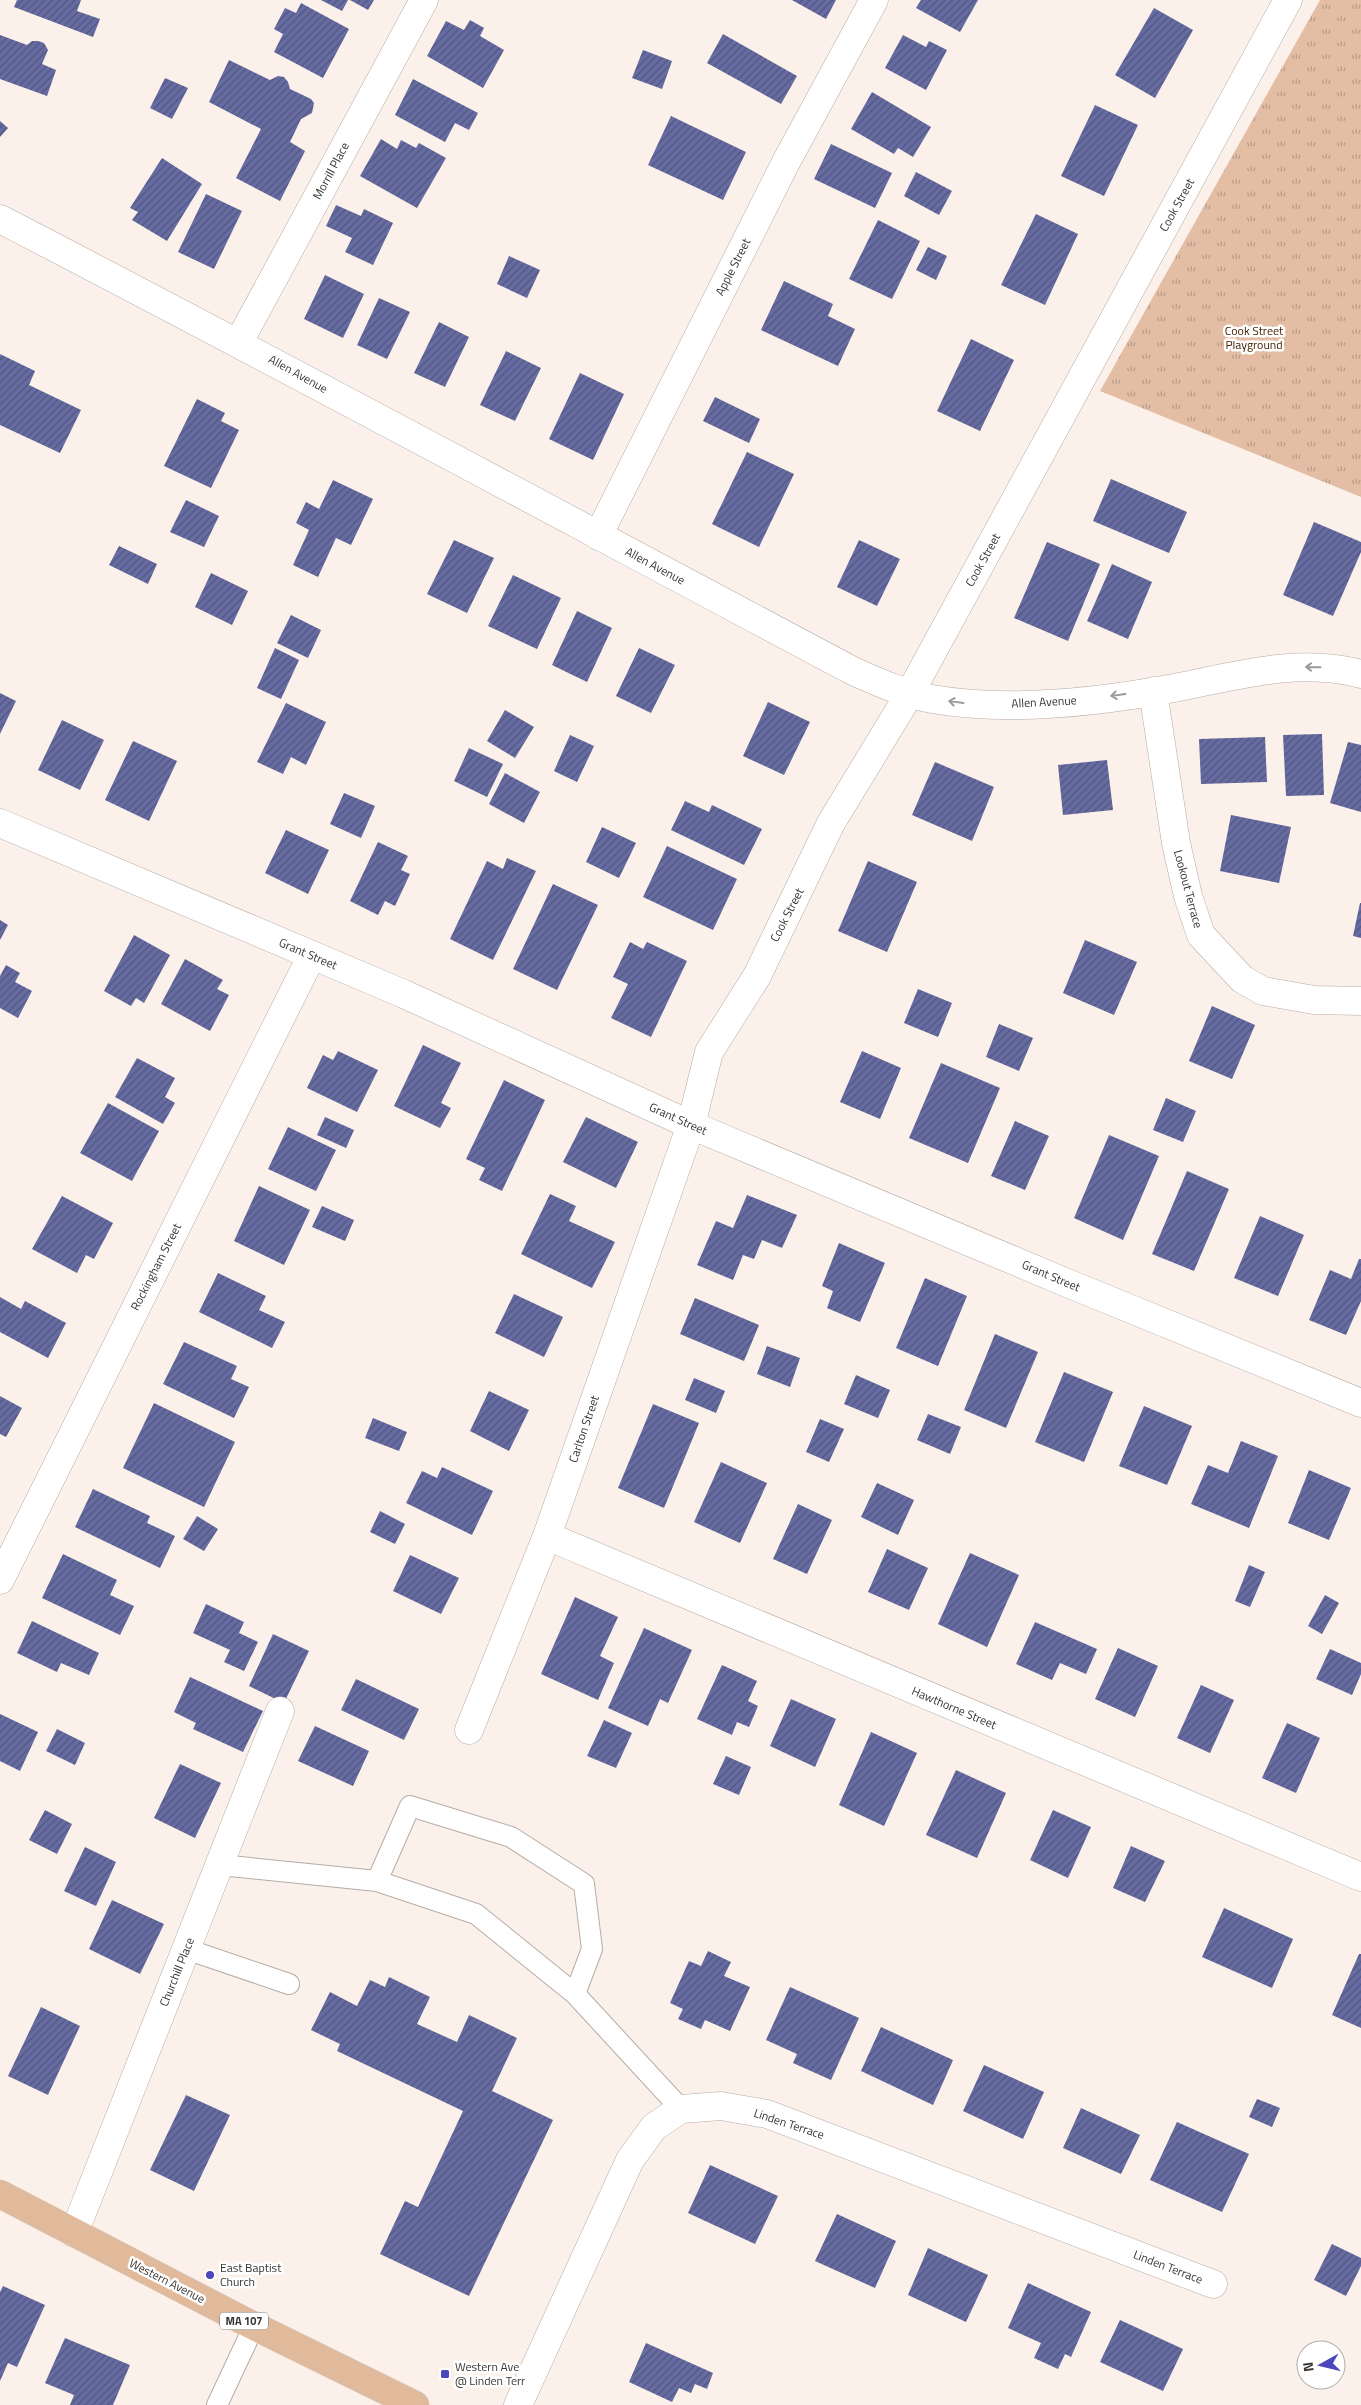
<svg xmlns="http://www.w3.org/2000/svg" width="1361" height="2405" font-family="'Titillium Web',sans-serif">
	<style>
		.park { fill: url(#park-tufts) }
		.building { fill: url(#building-hatch) }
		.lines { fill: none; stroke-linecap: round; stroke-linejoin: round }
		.lane-casing { stroke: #b6aca5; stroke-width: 22 }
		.street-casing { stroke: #b6aca5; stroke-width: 29 }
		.primary-casing { stroke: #d3d3d2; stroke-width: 29 }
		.lane { stroke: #fff; stroke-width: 20 }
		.street { stroke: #fff; stroke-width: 28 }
		.primary { stroke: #e1b99b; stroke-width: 28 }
		.oneway { stroke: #9c9a99 }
		.poi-dot { fill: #4b46bc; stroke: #fff; stroke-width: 2 }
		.labels { text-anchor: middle; stroke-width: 5; stroke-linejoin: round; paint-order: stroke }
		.shield { fill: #fff; stroke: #747270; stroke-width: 1 }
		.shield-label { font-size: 11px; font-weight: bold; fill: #393633 }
		.street-label { font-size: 12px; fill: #393633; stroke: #fff }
		.park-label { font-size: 12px; fill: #442001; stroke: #fff }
		.poi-label { font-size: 12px; fill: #393633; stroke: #fff; text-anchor: start }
	</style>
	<defs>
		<pattern id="park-tufts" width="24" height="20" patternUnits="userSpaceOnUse" patternTransform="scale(1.25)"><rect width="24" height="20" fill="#e3bea5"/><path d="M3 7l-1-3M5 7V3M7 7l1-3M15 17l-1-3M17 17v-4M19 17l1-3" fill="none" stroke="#b99b87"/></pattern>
		<pattern id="building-hatch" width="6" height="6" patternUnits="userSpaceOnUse" patternTransform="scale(1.25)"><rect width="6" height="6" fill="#666ca2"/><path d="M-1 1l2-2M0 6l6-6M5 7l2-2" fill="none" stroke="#51557d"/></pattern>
	</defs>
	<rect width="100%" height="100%" fill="#fbf1ea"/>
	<path class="park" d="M1320 0H1361V497L1100 391Z"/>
	<path class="building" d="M17 0H81L77 11 100 19 93 37 14 7Z
		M321 0H348L342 11Z
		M350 0H374L368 10Z
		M792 0H836L826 19Z
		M921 0H978L960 32 916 8Z
		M301 3 349 29 323 78 274 52 283 34 274 29 285 8 296 13Z
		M1154 8 1193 30 1155 98 1115 75Z
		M470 20 484 28 480 36 504 50 483 88 427 56 446 21 464 30Z
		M723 34 797 76 781 104 707 63Z
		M0 35 27 45 32 41H38L44 43 48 50 42 64 56 70 47 96 0 79Z
		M903 35 926 47 929 41 947 50 926 90 885 68Z
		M643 50 672 61 662 89 632 78Z
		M229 60 270 80 278 76 284 77 288 82 290 89 311 99 314 103 312 113 301 119 290 142 305 151 280 201 236 178 261 129 209 102Z
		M165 78 188 88 172 119 150 108Z
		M413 79 478 113 469 130 455 123 445 142 395 115Z
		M872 92 931 127 913 157 898 148 894 154 851 129Z
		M1095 105 1138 125 1104 196 1061 176Z
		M671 116 746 152 723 200 648 165Z
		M0 121 8 128 0 137Z
		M381 139 397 149 401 140 416 148 419 143 446 158 417 208 360 176Z
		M831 144 892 173 875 208 814 179Z
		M162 158 202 184 167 241 132 220 138 212 130 208Z
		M916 172 952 191 939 215 904 196Z
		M206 194 242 211 214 269 178 252Z
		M336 205 361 216 364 209 393 223 373 265 345 252 352 238 326 226Z
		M1036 214 1078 234 1045 305 1001 285Z
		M878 220 920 241 892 299 849 279Z
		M928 247 947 256 936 280 916 270Z
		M509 256 540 270 527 298 497 284Z
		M325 275 364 294 343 338 304 319Z
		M784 281 833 304 828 316 855 329 838 366 761 330Z
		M379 298 410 312 387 359 357 345Z
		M439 322 469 337 445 387 414 373Z
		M971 339 1014 360 980 431 937 411Z
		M506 351 541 368 515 421 480 405Z
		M0 354 35 371 29 385 81 410 60 453 0 425Z
		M580 373 624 394 593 460 549 439Z
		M715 397 760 419 749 443 703 421Z
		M197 399 225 413 221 421 239 430 211 488 164 466Z
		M747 452 794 474 759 547 712 524Z
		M1111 479 1187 512 1169 553 1093 521Z
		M333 480 373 499 351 545 336 538 318 577 293 565 309 530 296 523 306 502 319 509Z
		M186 500 219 516 204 547 170 532Z
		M1314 522 1361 542V552L1333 616 1283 595Z
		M454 540 494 558 467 613 427 594Z
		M859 540 900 559 877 606 837 587Z
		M1047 542 1100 564 1068 641 1014 618Z
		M119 546 157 564 148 584 109 565Z
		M1112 564 1152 582 1128 639 1087 621Z
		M211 573 248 591 232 625 195 607Z
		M513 575 561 598 537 649 488 626Z
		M577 611 612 628 587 682 552 665Z
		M291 615 321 630 308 658 277 643Z
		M275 648 299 660 281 699 257 688Z
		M639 648 675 665 651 713 616 696Z
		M0 693 16 701 0 734Z
		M768 702 810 722 784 775 743 756Z
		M286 703 326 722 306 765 291 757 283 774 257 762Z
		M505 710 534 727 515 758 487 741Z
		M62 720 104 740 80 790 38 770Z
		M1322 734 1324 795 1286 796 1283 735Z
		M570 735 594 746 577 782 554 771Z
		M1265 737 1267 782 1201 784 1199 739Z
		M133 741 177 761 149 821 105 800Z
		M1348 742 1361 745V812L1330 803Z
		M469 748 503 764 487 797 454 781Z
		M1107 760 1113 810 1063 815 1058 765Z
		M935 762 994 787 972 841 912 815Z
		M505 773 540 792 524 823 489 804Z
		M344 793 375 806 361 838 330 824Z
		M685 801 709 812 712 805 762 829 744 865 671 830Z
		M1231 815 1291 827 1279 883 1220 871Z
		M602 827 636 843 619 878 586 862Z
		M286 830 329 850 308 894 265 873Z
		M378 842 408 856 401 870 410 874 395 906 385 901 378 915 350 901Z
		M667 846 737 879 713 930 643 897Z
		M507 858 536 871 493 960 450 939 487 861 503 869Z
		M868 861 917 882 887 952 838 931Z
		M553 884 598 905 557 990 513 969Z
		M1360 903H1361V938L1353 936Z
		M0 920 8 925 0 940Z
		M134 935 170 955 144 1003 136 998 131 1006 104 991Z
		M1085 940 1137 962 1114 1015 1063 993Z
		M630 942 643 949 647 942 687 961 651 1037 611 1018 628 984 613 977Z
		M185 959 223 980 217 989 229 995 210 1031 161 1004Z
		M6 965 20 973 15 982 32 991 18 1018 0 1008V976Z
		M918 989 952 1003 938 1037 904 1023Z
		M1212 1006 1255 1025 1232 1079 1189 1061Z
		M999 1024 1033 1038 1019 1071 986 1057Z
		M423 1045 461 1063 441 1103 451 1108 440 1128 394 1106Z
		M338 1051 378 1070 357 1112 307 1088 323 1055 333 1060Z
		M862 1051 901 1068 880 1119 840 1102Z
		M137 1058 175 1078 165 1097 175 1103 163 1124 115 1097Z
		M941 1063 1000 1088 968 1163 909 1138Z
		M504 1080 545 1100 502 1191 479 1180 485 1168 466 1159Z
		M1166 1098 1196 1111 1183 1142 1153 1130Z
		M108 1103 159 1131 132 1181 80 1153Z
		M325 1117 354 1130 346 1148 317 1135Z
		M586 1117 638 1142 616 1188 563 1162Z
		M1015 1121 1049 1136 1025 1190 991 1176Z
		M288 1127 336 1150 316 1191 268 1169Z
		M1109 1135 1159 1156 1123 1240 1074 1218Z
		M1187 1171 1229 1189 1194 1271 1152 1254Z
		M259 1186 310 1210 284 1265 234 1241Z
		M550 1194 576 1206 569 1221 615 1242 592 1288 521 1254Z
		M747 1195 797 1215 782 1248 762 1240 754 1259 743 1255 733 1280 697 1265 716 1221 733 1228Z
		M62 1196 113 1223 94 1259 86 1255 77 1273 32 1249Z
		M322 1206 354 1220 345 1241 312 1227Z
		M1260 1216 1304 1235 1278 1296 1234 1278Z
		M839 1243 885 1263 860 1322 827 1308 833 1291 822 1286Z
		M1359 1259H1361V1301L1346 1335 1309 1320 1330 1270 1351 1279Z
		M218 1273 266 1296 259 1310 285 1322 272 1348 199 1312Z
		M925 1278 967 1296 938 1366 896 1348Z
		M514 1294 563 1317 544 1357 495 1333Z
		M0 1297 21 1309 25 1301 66 1323 48 1358 0 1332Z
		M695 1298 759 1325 744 1361 680 1334Z
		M995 1334 1038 1352 1006 1428 964 1410Z
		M184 1342 237 1366 231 1379 249 1387 234 1418 163 1384Z
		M767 1346 800 1358 790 1387 757 1374Z
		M1064 1372 1113 1392 1084 1462 1035 1442Z
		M856 1375 890 1390 878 1418 844 1404Z
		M694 1378 725 1391 716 1413 685 1400Z
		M489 1391 529 1410 509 1451 470 1431Z
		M0 1396 22 1408 6 1437 0 1434Z
		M154 1403 235 1442 204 1507 123 1468Z
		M653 1404 699 1423 664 1508 618 1488Z
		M1144 1406 1192 1426 1167 1485 1119 1466Z
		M928 1414 961 1427 950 1454 917 1440Z
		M373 1418 407 1432 399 1451 365 1438Z
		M820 1419 844 1429 829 1462 806 1452Z
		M1241 1441 1278 1456 1249 1528 1191 1504 1208 1465 1228 1473Z
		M721 1462 767 1483 740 1543 694 1522Z
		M442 1467 493 1491 472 1535 406 1503 422 1471 437 1478Z
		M1309 1470 1351 1488 1329 1540 1288 1523Z
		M877 1483 914 1500 898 1535 861 1517Z
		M93 1489 150 1516 147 1523 175 1536 160 1568 75 1527Z
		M798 1504 832 1520 807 1574 773 1559Z
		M380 1511 405 1524 395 1544 370 1532Z
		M197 1516 218 1529 204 1551 183 1539Z
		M887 1549 928 1568 909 1610 868 1592Z
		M970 1553 1019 1575 987 1647 938 1624Z
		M63 1554 117 1580 110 1595 134 1606 120 1635 42 1598Z
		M410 1555 459 1578 441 1614 393 1591Z
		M1249 1565 1265 1572 1250 1607 1235 1601Z
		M1325 1595 1339 1603 1322 1634 1308 1626Z
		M575 1597 618 1617 600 1656 614 1663 598 1700 541 1674Z
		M206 1604 244 1622 239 1633 258 1642 244 1671 224 1662 230 1650 193 1633Z
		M32 1621 99 1653 89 1675 61 1663 57 1672 17 1653Z
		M1035 1622 1097 1649 1086 1674 1060 1663 1052 1680 1016 1664Z
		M644 1628 692 1650 668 1703 660 1699 648 1726 608 1708Z
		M273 1634 309 1651 284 1703 249 1686Z
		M1118 1648 1158 1666 1135 1717 1095 1699Z
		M1330 1649 1361 1663V1674L1352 1695 1316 1679Z
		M722 1665 757 1681 748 1701 758 1706 749 1727 737 1722 732 1735 697 1719Z
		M190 1677 263 1711 243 1752 193 1729 196 1723 174 1712Z
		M356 1679 419 1709 404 1740 341 1710Z
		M1201 1685 1234 1700 1210 1753 1177 1738Z
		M791 1699 836 1719 815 1767 770 1746Z
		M0 1714 38 1732 20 1771 0 1761Z
		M604 1720 632 1733 616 1768 587 1756Z
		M1287 1723 1320 1738 1296 1793 1262 1778Z
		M315 1726 369 1751 353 1786 298 1761Z
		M57 1729 85 1743 75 1765 46 1751Z
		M871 1732 917 1753 884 1826 839 1805Z
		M726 1756 751 1767 739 1795 713 1784Z
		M180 1764 221 1783 195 1838 154 1818Z
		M956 1770 1006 1793 977 1858 926 1835Z
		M45 1810 72 1824 57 1854 29 1840Z
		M1053 1810 1091 1827 1068 1878 1030 1860Z
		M1131 1846 1165 1861 1145 1902 1113 1888Z
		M85 1847 116 1862 96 1906 64 1891Z
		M112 1900 164 1924 140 1974 89 1949Z
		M1224 1908 1293 1939 1272 1988 1202 1957Z
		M708 1951 731 1962 724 1976 750 1987 730 2031 705 2020 701 2029 678 2019 683 2009 670 2003 689 1961 701 1966Z
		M1359 1954H1361V2028L1332 2015Z
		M389 1977 430 1997 417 2024 457 2042 469 2015 517 2038 492 2091 553 2120 469 2296 380 2254 405 2201 418 2207 463 2111 337 2051 340 2044 311 2030 330 1992 357 2006 370 1980 385 1987Z
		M790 1987 859 2018 831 2080 793 2063 797 2054 766 2040Z
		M41 2007 80 2026 48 2095 8 2076Z
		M881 2027 953 2060 933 2105 861 2071Z
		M984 2065 1044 2092 1023 2139 963 2111Z
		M186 2095 230 2115 194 2191 150 2170Z
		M1257 2099 1280 2108 1272 2127 1249 2117Z
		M1081 2108 1140 2135 1121 2174 1063 2148Z
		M1177 2122 1249 2154 1222 2212 1150 2180Z
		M710 2165 778 2196 755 2244 688 2213Z
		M837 2214 896 2241 875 2288 815 2261Z
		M1332 2244 1361 2258V2266L1346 2296 1314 2280Z
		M928 2248 988 2275 966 2322 908 2295Z
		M1028 2283 1091 2312 1071 2357 1065 2354 1058 2369 1034 2358 1041 2343 1008 2328Z
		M3 2286 45 2305 17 2367 8 2363 0 2381V2292Z
		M1120 2320 1183 2349 1163 2391 1100 2362Z
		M65 2338 130 2365 113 2405H70L74 2395 45 2383Z
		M646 2343 713 2373 707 2389 695 2384 691 2393 679 2388 672 2402 629 2382Z"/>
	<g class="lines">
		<g class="lane-casing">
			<path id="lane" d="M220 1865 377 1881 476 1914 575 1994 681 2109
				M377 1881 410 1806 511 1837 584 1884 592 1949 575 1994
				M186 1949 289 1984
				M217 2405 254 2326"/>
		</g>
		<g class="street-casing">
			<path id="street" d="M0 219C286 367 569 520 853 671 878 682 904 694 932 699 1007 712 1099 702 1174 688 1237 676 1297 657 1361 674
				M239 342 424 0
				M598 536 786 162 874 0
				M1153 691 1176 843 1188 896 1201 935 1242 979 1263 991 1314 1000 1361 1001
				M0 823 404 994 691 1125 1072 1285 1361 1403
				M547 1536 1361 1877
				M0 1580 312 955
				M469 1730 547 1536 691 1125 709 1052 757 976 831 823 910 693 1288 0
				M74 2233 280 1711
				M518 2405 630 2160 654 2127 681 2109 721 2106 767 2114 1213 2284"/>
		</g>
		<g class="primary-casing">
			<path id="primary" d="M0 2194 244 2321 415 2405"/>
		</g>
		<use href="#lane" class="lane"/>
		<use href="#street" class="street"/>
		<use href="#primary" class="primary"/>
	</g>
	<defs><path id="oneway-shaft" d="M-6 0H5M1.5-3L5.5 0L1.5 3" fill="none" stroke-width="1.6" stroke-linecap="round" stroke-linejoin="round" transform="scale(1.25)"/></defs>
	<g class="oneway">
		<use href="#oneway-shaft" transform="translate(1313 667) rotate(-179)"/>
		<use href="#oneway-shaft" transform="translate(1118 695) rotate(172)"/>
		<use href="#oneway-shaft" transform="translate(956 702) rotate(-172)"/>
	</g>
	<g class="poi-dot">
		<circle cx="210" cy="2275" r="5"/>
		<rect x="440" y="2369" width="10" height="10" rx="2.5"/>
	</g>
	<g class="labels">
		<rect class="shield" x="220" y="2312.5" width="48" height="17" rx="4"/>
		<g class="shield-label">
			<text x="244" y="2325">MA 107</text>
		</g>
		<g class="street-label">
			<text transform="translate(331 171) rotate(-62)" y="4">Morrill Place</text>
			<text transform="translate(1177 205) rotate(-61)" y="4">Cook Street</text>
			<text transform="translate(733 267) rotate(-63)" y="4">Apple Street</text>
			<text transform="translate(298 374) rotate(29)" y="4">Allen Avenue</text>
			<text transform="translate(983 560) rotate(-61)" y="4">Cook Street</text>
			<text transform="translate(655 566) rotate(28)" y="4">Allen Avenue</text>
			<text transform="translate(1044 702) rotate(-3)" y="4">Allen Avenue</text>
			<text transform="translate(1188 889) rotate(75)" y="4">Lookout Terrace</text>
			<text transform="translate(787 915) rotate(-63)" y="4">Cook Street</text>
			<text transform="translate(308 954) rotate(23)" y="4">Grant Street</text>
			<text transform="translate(678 1119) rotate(24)" y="4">Grant Street</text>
			<text transform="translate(156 1267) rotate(-63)" y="4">Rockingham Street</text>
			<text transform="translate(1051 1276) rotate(23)" y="4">Grant Street</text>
			<text transform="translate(584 1429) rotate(-71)" y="4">Carlton Street</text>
			<text transform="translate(954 1708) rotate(23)" y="4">Hawthorne Street</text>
			<text transform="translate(177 1972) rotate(-68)" y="4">Churchill Place</text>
			<text transform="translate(789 2124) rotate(18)" y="4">Linden Terrace</text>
			<text transform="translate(1168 2267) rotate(21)" y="4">Linden Terrace</text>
			<text transform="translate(167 2281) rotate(27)" y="4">Western Avenue</text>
		</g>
		<g class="park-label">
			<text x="1254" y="335">Cook Street<tspan x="1254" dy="14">Playground</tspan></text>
		</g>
		<g class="poi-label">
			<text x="220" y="2272">East Baptist<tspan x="220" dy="14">Church</tspan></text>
			<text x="455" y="2371">Western Ave<tspan x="455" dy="14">@ Linden Terr</tspan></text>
		</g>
	</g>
	<g transform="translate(1321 2365) rotate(262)"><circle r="24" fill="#ffffff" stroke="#b0afad"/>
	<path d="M0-4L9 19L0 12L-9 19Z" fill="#4b46bc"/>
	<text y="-8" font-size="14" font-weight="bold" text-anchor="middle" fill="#393633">N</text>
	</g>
</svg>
